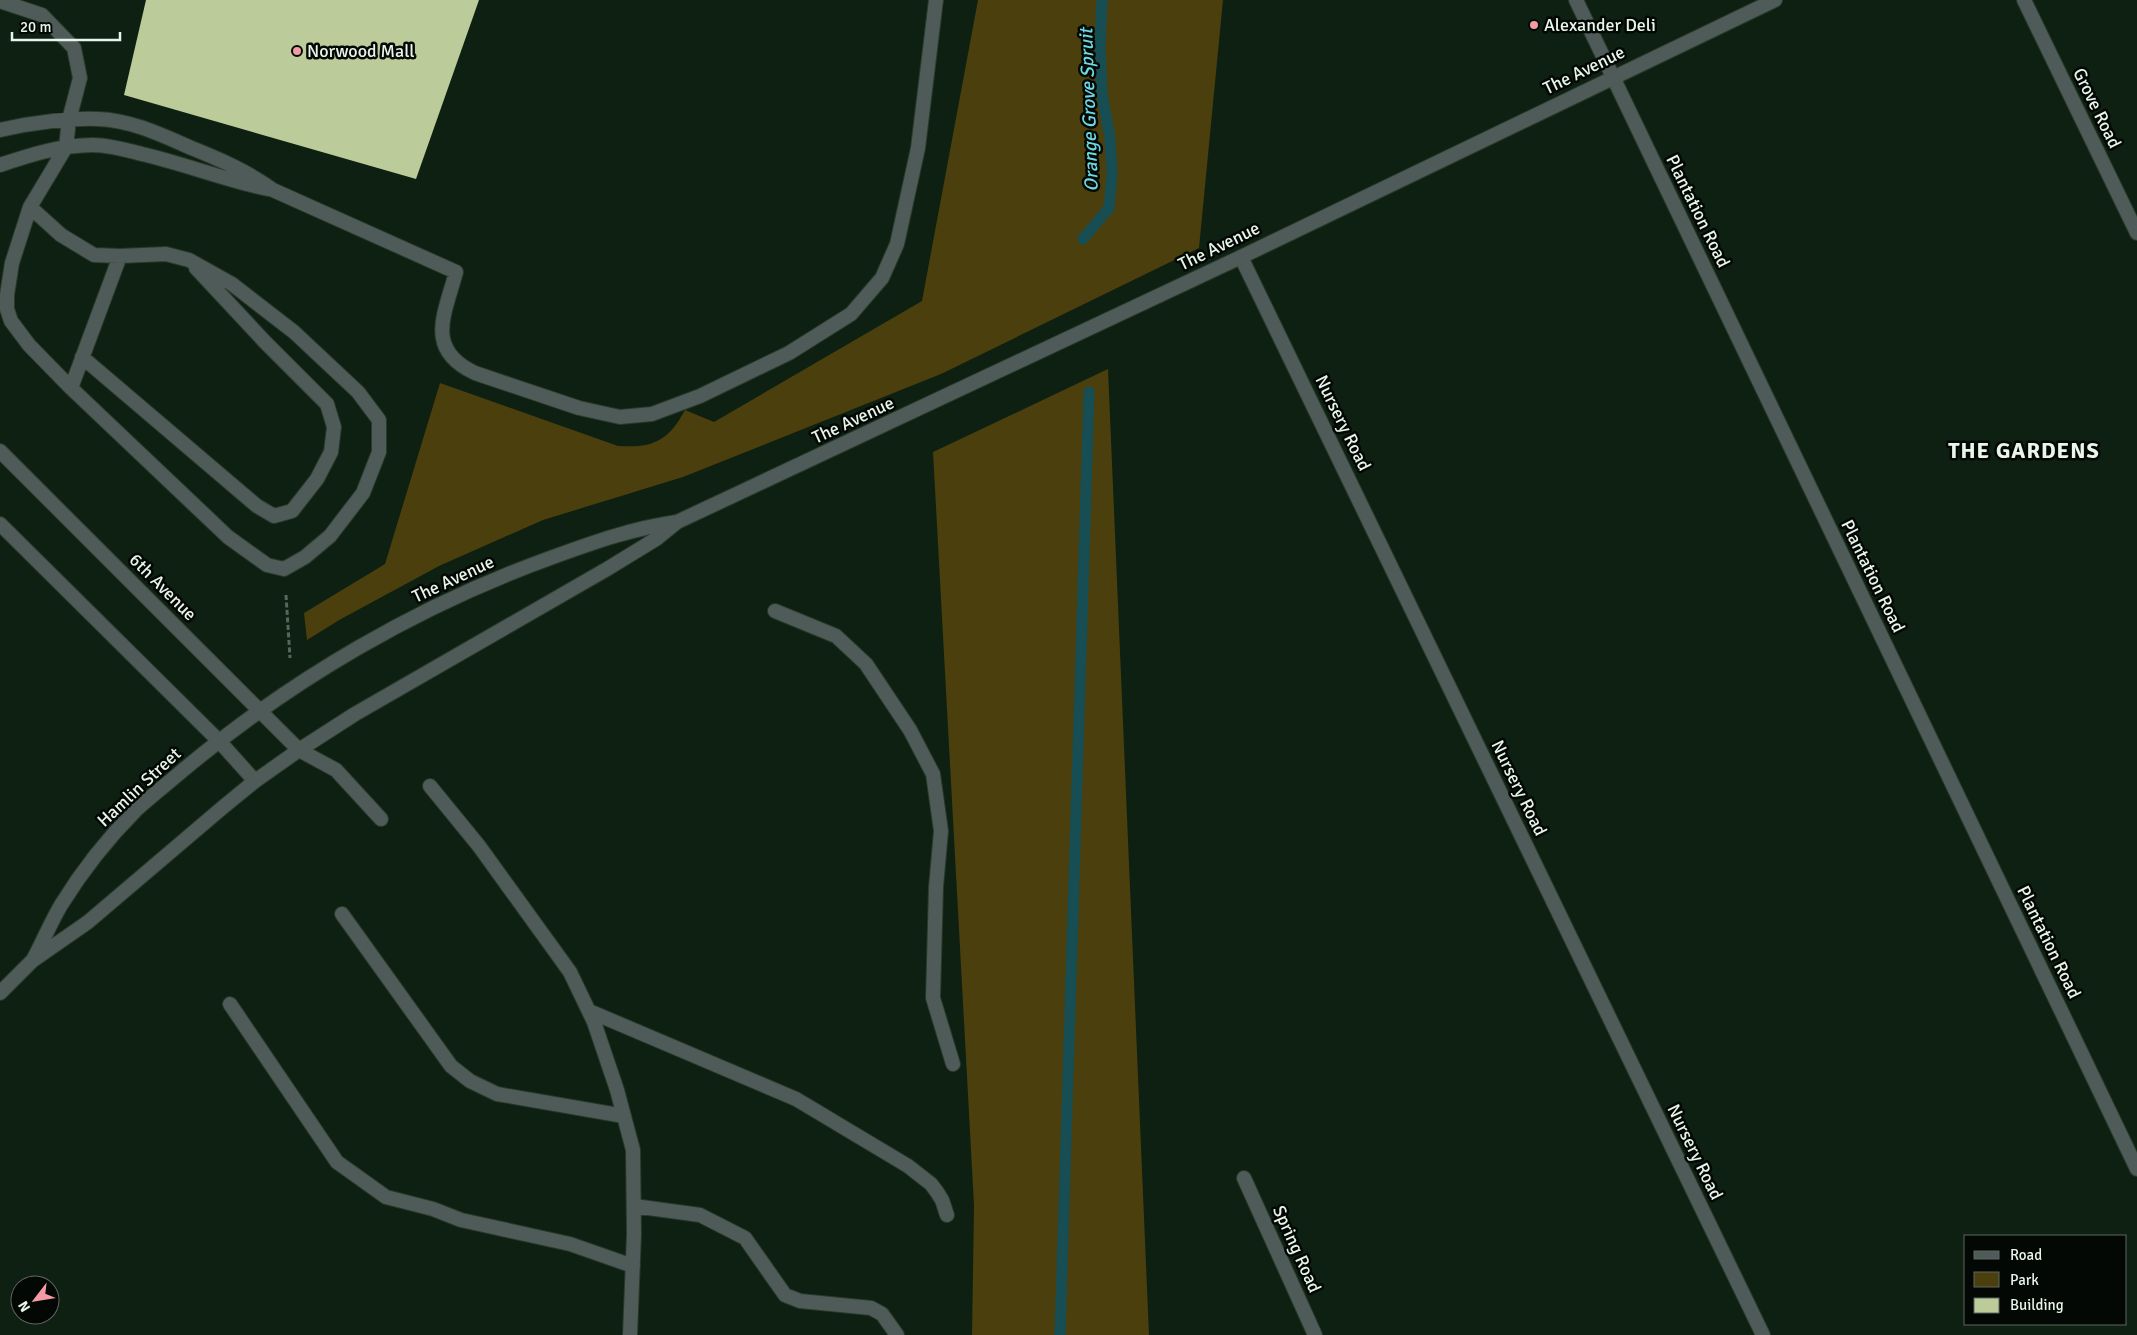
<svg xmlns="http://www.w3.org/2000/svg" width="2137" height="1335" font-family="Signika,sans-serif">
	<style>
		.green { fill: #4b3f0d }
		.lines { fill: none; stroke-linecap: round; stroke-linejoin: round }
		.stream { stroke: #174e53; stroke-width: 11 }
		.building { fill: #bbcb99 }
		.service-casing { stroke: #273a2c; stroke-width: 16 }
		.minor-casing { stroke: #273a2c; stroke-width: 16 }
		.tertiary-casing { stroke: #273a2c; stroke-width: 16 }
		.path { stroke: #56665a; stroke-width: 3; stroke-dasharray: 5 2.5; stroke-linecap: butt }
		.service { stroke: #4f5b58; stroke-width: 14 }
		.minor { stroke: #4f5b58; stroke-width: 14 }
		.tertiary { stroke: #4f5b58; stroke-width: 14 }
		.poi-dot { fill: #f49aa3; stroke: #030804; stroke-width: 2 }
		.labels { text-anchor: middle; stroke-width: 5; stroke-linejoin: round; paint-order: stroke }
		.poi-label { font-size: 18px; fill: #e9f5eb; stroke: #030804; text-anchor: start }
		.street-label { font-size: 18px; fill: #e9f5eb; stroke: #030804 }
		.water-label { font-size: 19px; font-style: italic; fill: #6dd9e4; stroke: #030804 }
		.district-label { font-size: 22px; font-weight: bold; letter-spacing: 1px; fill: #e9f5eb; stroke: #030804 }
	</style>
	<rect width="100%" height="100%" fill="#0d2012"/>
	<path class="green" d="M978 0H1223L1199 248 941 374 683 477 543 520 439 566 341 619 307 640 304 613 385 564 440 383 618 446C652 448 668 442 685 410L714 422 922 301Z
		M1108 369 1149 1335H972L974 1205 933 452Z"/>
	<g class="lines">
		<path class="stream" d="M1083 239 1109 208 1112 174 1110 139 1102 94 1100 47 1102 0
			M1060 1335 1089 392"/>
	</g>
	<path class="building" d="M146 0H479L416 179 124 95Z"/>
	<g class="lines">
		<g class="service-casing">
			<path id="service" d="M0 1 42 15 74 48 80 78 69 120 66 147 30 207 12 263 7 295V309L11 321 29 345 71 388 228 537 267 565 284 569 305 557 330 536 363 493 379 452V420L358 392 294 332 232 284 189 260 166 254 120 256 94 255 61 235 30 207
				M0 130C31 123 66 118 98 119 130 120 160 134 189 147 219 159 247 171 273 190L456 272C445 314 424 349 475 373L579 408 620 417 652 414 700 396 789 353 851 314 882 278 897 244 918 148 936 0
				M0 165C30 155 61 145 93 145 109 145 127 150 142 154 185 164 225 180 268 189
				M82 357 257 506 274 516 292 511 317 479 331 452 334 427 327 404 265 342 196 268
				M71 388 120 256
				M775 611 836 636 866 664 910 730 933 774 941 831 936 887 933 998 953 1064
				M299 750 336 770 381 819
				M430 786 479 846 570 972 594 1022 617 1090 633 1150 634 1234 630 1335
				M342 914 451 1066 470 1081 497 1094 624 1116
				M230 1004 337 1162 386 1197 433 1209 461 1220 570 1244 633 1266
				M589 1011 796 1099 908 1166 931 1184 937 1192 942 1200 947 1215
				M634 1206 700 1215 745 1238 785 1295 800 1301 871 1308 882 1314 897 1335"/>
		</g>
		<g class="minor-casing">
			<path id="minor" d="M1576 0 2137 1169
				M2024 0 2137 233
				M1241 257 1763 1335
				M0 451 299 750
				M0 524 219 741 255 781
				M1244 1178 1315 1335"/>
		</g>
		<g class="tertiary-casing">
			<path id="tertiary" d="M34 958C43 941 51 922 61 905 82 871 108 838 136 810 151 796 167 784 182 771 292 679 419 605 553 557 594 542 634 528 677 522
				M0 993 32 961 88 922 222 808 255 781 299 750 355 714 607 569 656 539 677 522 1241 257 1775 0"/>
		</g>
		<path class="path" d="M286 595 290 658"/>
		<use href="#service" class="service"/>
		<use href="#minor" class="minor"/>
		<use href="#tertiary" class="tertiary"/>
	</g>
	<g class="poi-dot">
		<circle cx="1534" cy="25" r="5"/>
		<circle cx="297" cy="51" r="5"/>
	</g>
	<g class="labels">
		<g class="poi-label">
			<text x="1544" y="31">Alexander Deli</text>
			<text x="307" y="57">Norwood Mall</text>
		</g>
		<g class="street-label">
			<text transform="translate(1584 70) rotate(-26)" y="6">The Avenue</text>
			<text transform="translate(2097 108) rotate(64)" y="6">Grove Road</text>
			<text transform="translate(1698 211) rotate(64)" y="6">Plantation Road</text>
			<text transform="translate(1219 246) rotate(-26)" y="6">The Avenue</text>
			<text transform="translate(853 420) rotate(-25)" y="6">The Avenue</text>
			<text transform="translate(1343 423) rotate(64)" y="6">Nursery Road</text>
			<text transform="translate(1873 576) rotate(64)" y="6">Plantation Road</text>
			<text transform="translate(453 579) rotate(-25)" y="6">The Avenue</text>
			<text transform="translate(163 587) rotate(45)" y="6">6th Avenue</text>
			<text transform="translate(139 787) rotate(-43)" y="6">Hamlin Street</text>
			<text transform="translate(1519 788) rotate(64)" y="6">Nursery Road</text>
			<text transform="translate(2049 942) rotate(64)" y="6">Plantation Road</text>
			<text transform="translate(1695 1152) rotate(64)" y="6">Nursery Road</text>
			<text transform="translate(1297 1249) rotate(66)" y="6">Spring Road</text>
		</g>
		<g class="water-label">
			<text transform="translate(1088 110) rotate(-92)" y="7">Orange Grove Spruit</text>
		</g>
		<g class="district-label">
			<text x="2024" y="458">THE GARDENS</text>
		</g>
	</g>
	<rect x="1964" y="1235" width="162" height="90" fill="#030804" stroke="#5f6760"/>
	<rect x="1974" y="1251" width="25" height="8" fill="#4f5b58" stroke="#5f6760"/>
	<text x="2010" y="1260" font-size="15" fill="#e9f5eb">Road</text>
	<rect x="1974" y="1272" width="25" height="15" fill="#4b3f0d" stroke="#5f6760"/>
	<text x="2010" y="1285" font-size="15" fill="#e9f5eb">Park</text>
	<rect x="1974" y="1298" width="25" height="15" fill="#bbcb99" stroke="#5f6760"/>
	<text x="2010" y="1310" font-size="15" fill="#e9f5eb">Building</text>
	<g transform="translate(35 1300) rotate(239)"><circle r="24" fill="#030804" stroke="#5f6760"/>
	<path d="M0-4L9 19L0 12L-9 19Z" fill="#f49aa3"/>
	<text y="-8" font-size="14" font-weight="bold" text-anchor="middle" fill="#e9f5eb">N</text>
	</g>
	<path d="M12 32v8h108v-8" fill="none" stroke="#e9f5eb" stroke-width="2.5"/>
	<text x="20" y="32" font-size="15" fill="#e9f5eb" stroke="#030804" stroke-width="4" paint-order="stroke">20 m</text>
</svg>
